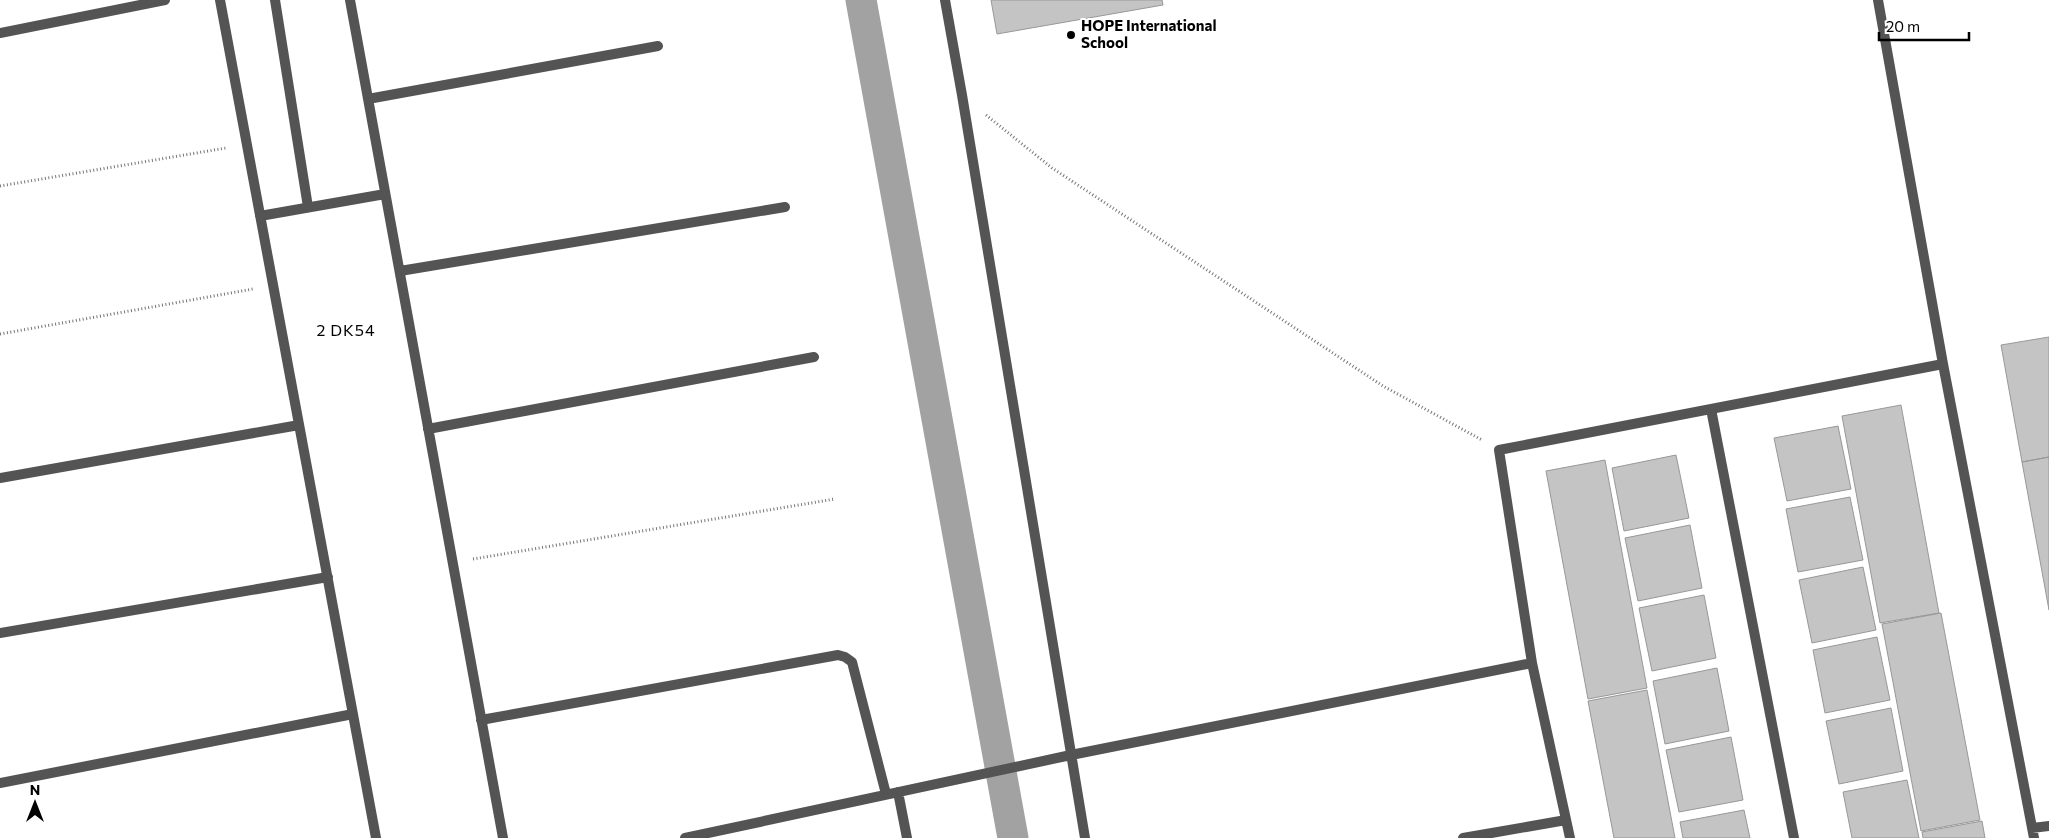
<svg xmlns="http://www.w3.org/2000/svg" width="2049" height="838" font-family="Commissioner,sans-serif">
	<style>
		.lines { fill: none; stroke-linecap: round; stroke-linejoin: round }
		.canal { stroke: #a2a2a2; stroke-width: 31 }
		.building { fill: #c4c4c4; stroke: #989898 }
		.path { stroke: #767676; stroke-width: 3; stroke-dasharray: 1 2.5; stroke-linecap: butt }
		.minor { stroke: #545454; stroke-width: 10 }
		.poi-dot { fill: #000; stroke: #fff; stroke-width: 2 }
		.labels { text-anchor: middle; stroke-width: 4; stroke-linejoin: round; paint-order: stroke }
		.poi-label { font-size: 15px; font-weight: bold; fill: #000; stroke: #fff; text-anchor: start }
		.neighbourhood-label { font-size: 16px; letter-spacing: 1px; fill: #000; stroke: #fff }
	</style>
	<rect width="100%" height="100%" fill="#fff"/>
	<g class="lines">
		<path class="canal" d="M861 0 1013 838"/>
	</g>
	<path class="building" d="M991 0H1162L1163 5 997 34Z
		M2049 337V457L2022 462 2001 345Z
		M1901 405 1939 613 1880 623 1842 416Z
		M1838 426 1851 489 1787 501 1774 438Z
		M1676 455 1689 518 1624 531 1612 468Z
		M2049 457V610L2022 462Z
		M1605 460 1647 688 1588 699 1546 471Z
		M1850 497 1863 560 1798 572 1786 509Z
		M1690 525 1702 588 1638 601 1625 538Z
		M1863 567 1876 630 1812 643 1799 580Z
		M1704 595 1716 658 1652 671 1639 608Z
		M1941 613 1980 820 1921 831 1882 624Z
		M1877 637 1890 700 1825 713 1813 650Z
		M1717 668 1729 731 1665 744 1653 681Z
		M1647 690 1675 838H1614L1588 701Z
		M1891 708 1903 771 1839 784 1826 721Z
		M1731 737 1743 800 1679 812 1666 750Z
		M1907 780 1919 838H1852L1843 792Z
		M1744 810 1750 838H1683L1680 822Z
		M1982 821 1985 838H1923L1922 832Z"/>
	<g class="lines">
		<path class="path" d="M986 115 1052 168 1383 386 1482 440
			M0 186 226 148
			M0 334 253 289
			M473 559 835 499"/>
		<path class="minor" d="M220 0 376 838
			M275 0 308 207
			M350 0 503 838
			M945 0 962 95 1085 838
			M1878 0 1943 364 2034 838
			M0 33 165 0
			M368 99 658 46
			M260 216 385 194
			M400 271 785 207
			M1711 409 1794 838
			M428 429 814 357
			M0 478 299 425
			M0 633 328 577
			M481 720 838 655 845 657 852 662 886 794
			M0 783 353 714
			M898 792 907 838
			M2032 828 2049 826
			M685 838 1071 755 1532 663
			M1463 838 1566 820
			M1570 838 1532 663 1499 450 1943 364"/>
	</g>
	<circle class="poi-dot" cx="1071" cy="35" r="5"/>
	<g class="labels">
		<g class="poi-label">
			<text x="1081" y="31">HOPE International<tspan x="1081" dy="17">School</tspan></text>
		</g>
		<g class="neighbourhood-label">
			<text x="346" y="336">2 DK54</text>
		</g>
	</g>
	<g transform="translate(35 803)" stroke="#ffffff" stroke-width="4" paint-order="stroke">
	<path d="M0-4L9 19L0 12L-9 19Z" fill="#000000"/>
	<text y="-8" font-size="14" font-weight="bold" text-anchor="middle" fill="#000000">N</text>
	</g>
	<path d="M1879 32v8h90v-8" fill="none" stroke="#000000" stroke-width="2.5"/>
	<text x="1886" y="32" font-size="15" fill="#000000" stroke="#ffffff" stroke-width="4" paint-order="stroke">20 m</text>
</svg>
